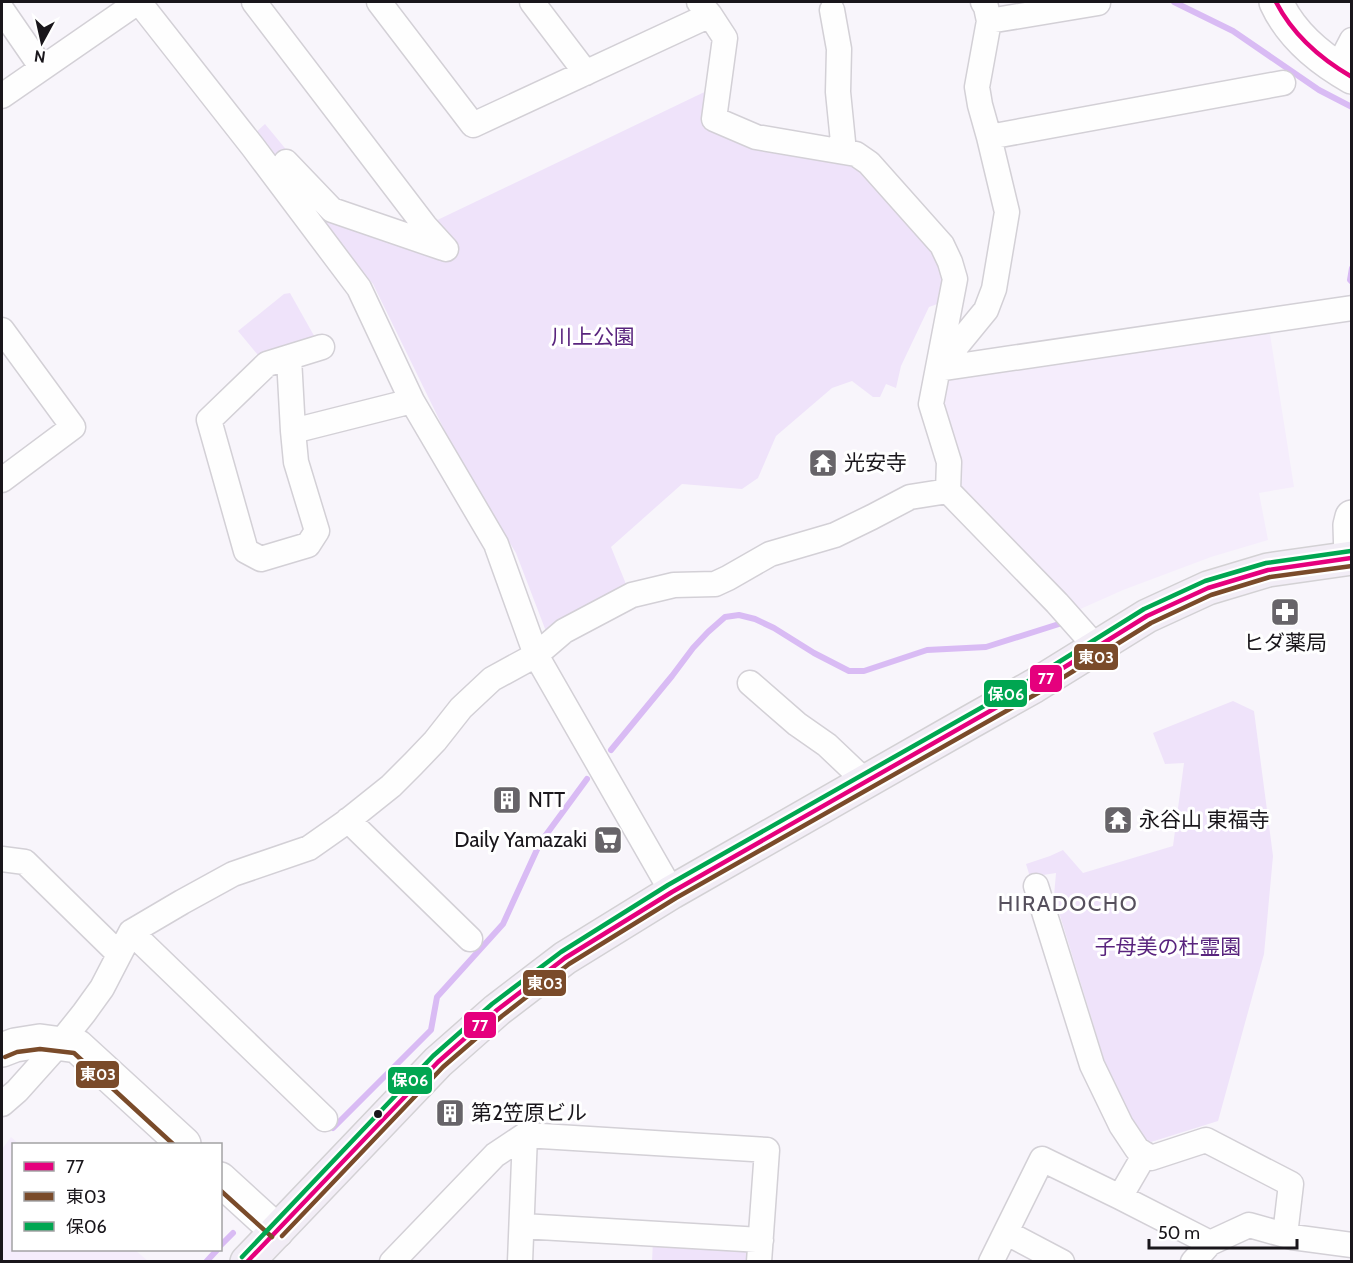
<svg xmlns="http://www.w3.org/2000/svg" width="1353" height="1263" font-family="Cabin,'Noto Sans JP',sans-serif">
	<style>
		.built { fill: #f5edfc }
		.green { fill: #efe3fa }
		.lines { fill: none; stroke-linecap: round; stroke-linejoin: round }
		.stream { stroke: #d9bbf4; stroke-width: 6 }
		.street-casing { stroke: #d3d0d6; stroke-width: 27 }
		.secondary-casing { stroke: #d3d0d6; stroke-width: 36 }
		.highway-casing { stroke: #d3d1d4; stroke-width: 36 }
		.street { stroke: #fefefe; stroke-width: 24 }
		.secondary { stroke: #fefefe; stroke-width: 33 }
		.highway { stroke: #f2edf6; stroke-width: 33 }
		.bus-1-casing { stroke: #fff; stroke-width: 9 }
		.bus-2-casing { stroke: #fff; stroke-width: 9 }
		.bus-3-casing { stroke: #fff; stroke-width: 9 }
		.bus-1 { stroke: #e5007d; stroke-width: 4.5 }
		.bus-2 { stroke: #7a4b2a; stroke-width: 4.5 }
		.bus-3 { stroke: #00a651; stroke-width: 4.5 }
		.bus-dot { fill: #19161b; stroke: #fff; stroke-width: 2 }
		.labels { text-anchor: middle; stroke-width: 6; stroke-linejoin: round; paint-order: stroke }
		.park-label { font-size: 21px; fill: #59247e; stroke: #fff }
		.poi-label { font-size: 21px; fill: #19161b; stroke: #fff; text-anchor: start }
		.neighbourhood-label { font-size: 22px; letter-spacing: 1.5px; fill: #56505d; stroke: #fff }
		.line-badge { stroke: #fff; stroke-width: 2 }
		.badge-label { font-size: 16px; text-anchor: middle; font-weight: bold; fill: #fff }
	</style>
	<rect width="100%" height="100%" fill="#f8f5fb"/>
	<path class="built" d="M1269 328 1294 487 1259 493 1268 540 1211 557 1123 590 1076 611 961 492 962 461 941 406 945 377Z
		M11 1137 19 1144H14V1250H135L148 1261H2V1149Z"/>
	<path class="green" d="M719 85 715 119 856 154 929 245 944 271 940 303 929 307 901 366 896 388 886 384 880 397H873L852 381 832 388 776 436 758 478 742 489 682 484 611 547 628 589 547 634 516 553 458 458 373 284 293 188 254 134 265 124 313 182 336 202 412 230 429 224Z
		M290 293 317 341 262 360 238 331 284 294Z
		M1233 701 1254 711 1273 856 1264 954 1218 1121 1151 1142 1135 1137 1107 1069 1054 896 1056 873 1030 877 1026 864 1050 856 1063 850 1083 873 1173 846 1184 763 1165 764 1153 733Z
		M653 1240 749 1244 748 1261 652 1262Z"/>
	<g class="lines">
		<path class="stream" d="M1174 2 1233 31 1319 90 1352 107
			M1352 268 1350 280 1352 282
			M611 750 672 676 693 648 708 632 725 617 739 615 755 619 774 628 814 653 849 671H864L927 650 986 647 1059 624
			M333 1128 431 1030 437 997 503 924 540 843 587 779
			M220 1246 233 1233
			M206 1262 217 1250"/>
		<g class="street-casing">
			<path id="street" d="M139 2 253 147 359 288 412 401 496 544 536 655 672 892
				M254 2 425 226 446 249
				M379 2 473 125 710 15
				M532 2 586 73
				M699 2 710 15 725 38 714 119 756 137 856 154 869 163 942 245 950 262 955 279 931 404 949 462 948 491 1057 603 1096 647
				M2 10 42 68
				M832 10 839 49 838 92 844 152
				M989 21 1098 3
				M1337 69 1352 40
				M2 96 138 2
				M989 137 1283 83
				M286 162 332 210 443 248
				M2 330 73 427 2 480
				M322 347 267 364 209 420 246 551 261 559 308 545 317 531 296 462 293 431 412 401
				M289 358 293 431
				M941 365 986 310 994 289 1007 212 989 137 980 105 977 87 989 21 986 7 983 2
				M938 369 1352 308
				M750 683 797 724 827 745 866 782
				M348 820 470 939
				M2 859 25 862 119 954
				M1036 886 1092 1065 1121 1125 1137 1149 1151 1158 1206 1140 1291 1184 1285 1235
				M131 932 325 1119
				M2 1104 17 1091 60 1043 84 1013 102 988 131 932 182 902 233 874 309 848 346 822 391 786 413 764 435 741 461 708 492 679 536 655 564 631 632 595 674 585 715 584 728 578 770 554 835 535 872 517 910 497 948 491
				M1120 1197 1145 1154
				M522 1226 761 1240
				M1007 1233 1062 1262
				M392 1262 495 1155 525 1135 767 1150 759 1262
				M520 1262 525 1135
				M991 1262 1042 1159 1120 1197 1210 1243
				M1193 1262 1210 1243 1249 1225 1292 1237 1352 1245"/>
		</g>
		<g class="secondary-casing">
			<path id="secondary" d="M1276 2C1291 35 1320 59 1352 77
				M1351 558 1350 525 1352 517
				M2 1050 15 1045 40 1041 77 1046 184 1144
				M220 1179 277 1231"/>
		</g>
		<g class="highway-casing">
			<path id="highway" d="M247 1262 438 1062 497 1010 565 958 672 892 970 722 1034 686 1147 616 1208 588 1268 570 1352 558"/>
		</g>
		<use href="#street" class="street"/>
		<use href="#secondary" class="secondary"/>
		<use href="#highway" class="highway"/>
		<g class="bus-1-casing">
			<path id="bus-1" d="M1276 2C1293 35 1319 58 1352 77
				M247 1262 438 1062 497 1010 565 958 672 892 1034 686 1147 616 1208 588 1268 570 1351 558"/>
		</g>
		<g class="bus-2-casing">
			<path id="bus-2" d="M5 1057 17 1052 40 1049 74 1053 173 1144
				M220 1190 272 1237
				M282 1236 443 1067 502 1016 569 964 676 898 1038 693 1151 623 1211 595 1270 577 1352 566"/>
		</g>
		<g class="bus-3-casing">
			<path id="bus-3" d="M242 1257 433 1056 492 1004 561 952 668 885 1030 680 1144 609 1205 581 1266 563 1351 551"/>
		</g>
		<use href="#bus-1" class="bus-1"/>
		<use href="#bus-2" class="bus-2"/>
		<use href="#bus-3" class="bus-3"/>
	</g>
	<defs>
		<g id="temple-square" transform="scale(1.5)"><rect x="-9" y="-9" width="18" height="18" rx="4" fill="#676469" stroke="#fff"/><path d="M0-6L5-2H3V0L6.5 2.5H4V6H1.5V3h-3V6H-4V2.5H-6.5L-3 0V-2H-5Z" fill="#fff"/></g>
		<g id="pharmacy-square" transform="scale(1.5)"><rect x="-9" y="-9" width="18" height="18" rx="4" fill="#676469" stroke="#fff"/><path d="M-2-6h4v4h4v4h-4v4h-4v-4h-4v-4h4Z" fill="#fff"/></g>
		<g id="building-square" transform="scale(1.5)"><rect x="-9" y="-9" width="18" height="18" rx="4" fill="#676469" stroke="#fff"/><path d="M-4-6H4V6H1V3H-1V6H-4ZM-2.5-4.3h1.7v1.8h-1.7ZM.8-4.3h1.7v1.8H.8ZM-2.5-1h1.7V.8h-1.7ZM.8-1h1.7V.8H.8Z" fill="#fff"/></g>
		<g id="supermarket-square" transform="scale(1.5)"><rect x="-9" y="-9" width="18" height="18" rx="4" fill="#676469" stroke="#fff"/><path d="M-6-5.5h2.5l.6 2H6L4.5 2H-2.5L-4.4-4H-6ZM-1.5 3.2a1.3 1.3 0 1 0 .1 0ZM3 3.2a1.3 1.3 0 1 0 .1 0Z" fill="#fff"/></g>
	</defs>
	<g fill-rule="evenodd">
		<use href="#temple-square" x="823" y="463"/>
		<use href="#pharmacy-square" x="1285" y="612"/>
		<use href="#building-square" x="507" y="800"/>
		<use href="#temple-square" x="1118" y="820"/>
		<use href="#supermarket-square" x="608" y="840"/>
		<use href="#building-square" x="450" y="1113"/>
	</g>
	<circle class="bus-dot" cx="378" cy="1114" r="5"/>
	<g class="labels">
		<g class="park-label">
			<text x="593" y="344">川上公園</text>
			<text x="1168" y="954">子母美の杜霊園</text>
		</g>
		<g class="poi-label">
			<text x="844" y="470">光安寺</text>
			<text x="1285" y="650" text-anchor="middle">ヒダ薬局</text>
			<text x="528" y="807">NTT</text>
			<text x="1139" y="827">永谷山 東福寺</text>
			<text x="587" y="847" text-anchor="end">Daily Yamazaki</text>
			<text x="471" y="1120">第2笠原ビル</text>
		</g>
		<g class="neighbourhood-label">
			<text x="1068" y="911">HIRADOCHO</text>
		</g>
	</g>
	<g class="line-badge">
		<rect x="1073" y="643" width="46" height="28" rx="6" fill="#7a4b2a"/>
		<rect x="1029" y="664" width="34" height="29" rx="6" fill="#e5007d"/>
		<rect x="983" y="679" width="45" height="29" rx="6" fill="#00a651"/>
		<rect x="522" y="969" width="45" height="28" rx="6" fill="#7a4b2a"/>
		<rect x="463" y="1011" width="34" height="28" rx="6" fill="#e5007d"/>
		<rect x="75" y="1060" width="45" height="29" rx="6" fill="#7a4b2a"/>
		<rect x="387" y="1066" width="46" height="29" rx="6" fill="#00a651"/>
	</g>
	<g class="badge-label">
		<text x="1096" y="663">東03</text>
		<text x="1046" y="684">77</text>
		<text x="1006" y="700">保06</text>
		<text x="545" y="989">東03</text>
		<text x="480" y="1031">77</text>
		<text x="98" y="1080">東03</text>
		<text x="410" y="1086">保06</text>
	</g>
	<rect width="1353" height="1263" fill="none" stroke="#19161b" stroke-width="6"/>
	<rect x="12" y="1143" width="210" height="108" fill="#ffffff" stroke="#a3a2a4" stroke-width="1.5"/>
	<rect x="24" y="1162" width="30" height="9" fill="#e5007d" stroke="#a3a2a4" stroke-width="1.5"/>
	<text x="66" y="1173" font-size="18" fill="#19161b">77</text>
	<rect x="24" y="1192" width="30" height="9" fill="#7a4b2a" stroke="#a3a2a4" stroke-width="1.5"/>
	<text x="66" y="1203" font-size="18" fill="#19161b">東03</text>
	<rect x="24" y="1222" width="30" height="9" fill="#00a651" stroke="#a3a2a4" stroke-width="1.5"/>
	<text x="66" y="1233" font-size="18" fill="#19161b">保06</text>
	<g transform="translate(42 42) rotate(188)" stroke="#ffffff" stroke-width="4.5" paint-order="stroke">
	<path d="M0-4.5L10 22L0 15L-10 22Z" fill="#19161b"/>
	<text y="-9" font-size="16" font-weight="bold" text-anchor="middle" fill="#19161b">N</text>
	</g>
	<path d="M1149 1239v9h148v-9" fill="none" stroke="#19161b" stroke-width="3"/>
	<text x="1158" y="1239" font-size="18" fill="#19161b" stroke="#ffffff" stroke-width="4.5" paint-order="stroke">50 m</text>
</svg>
